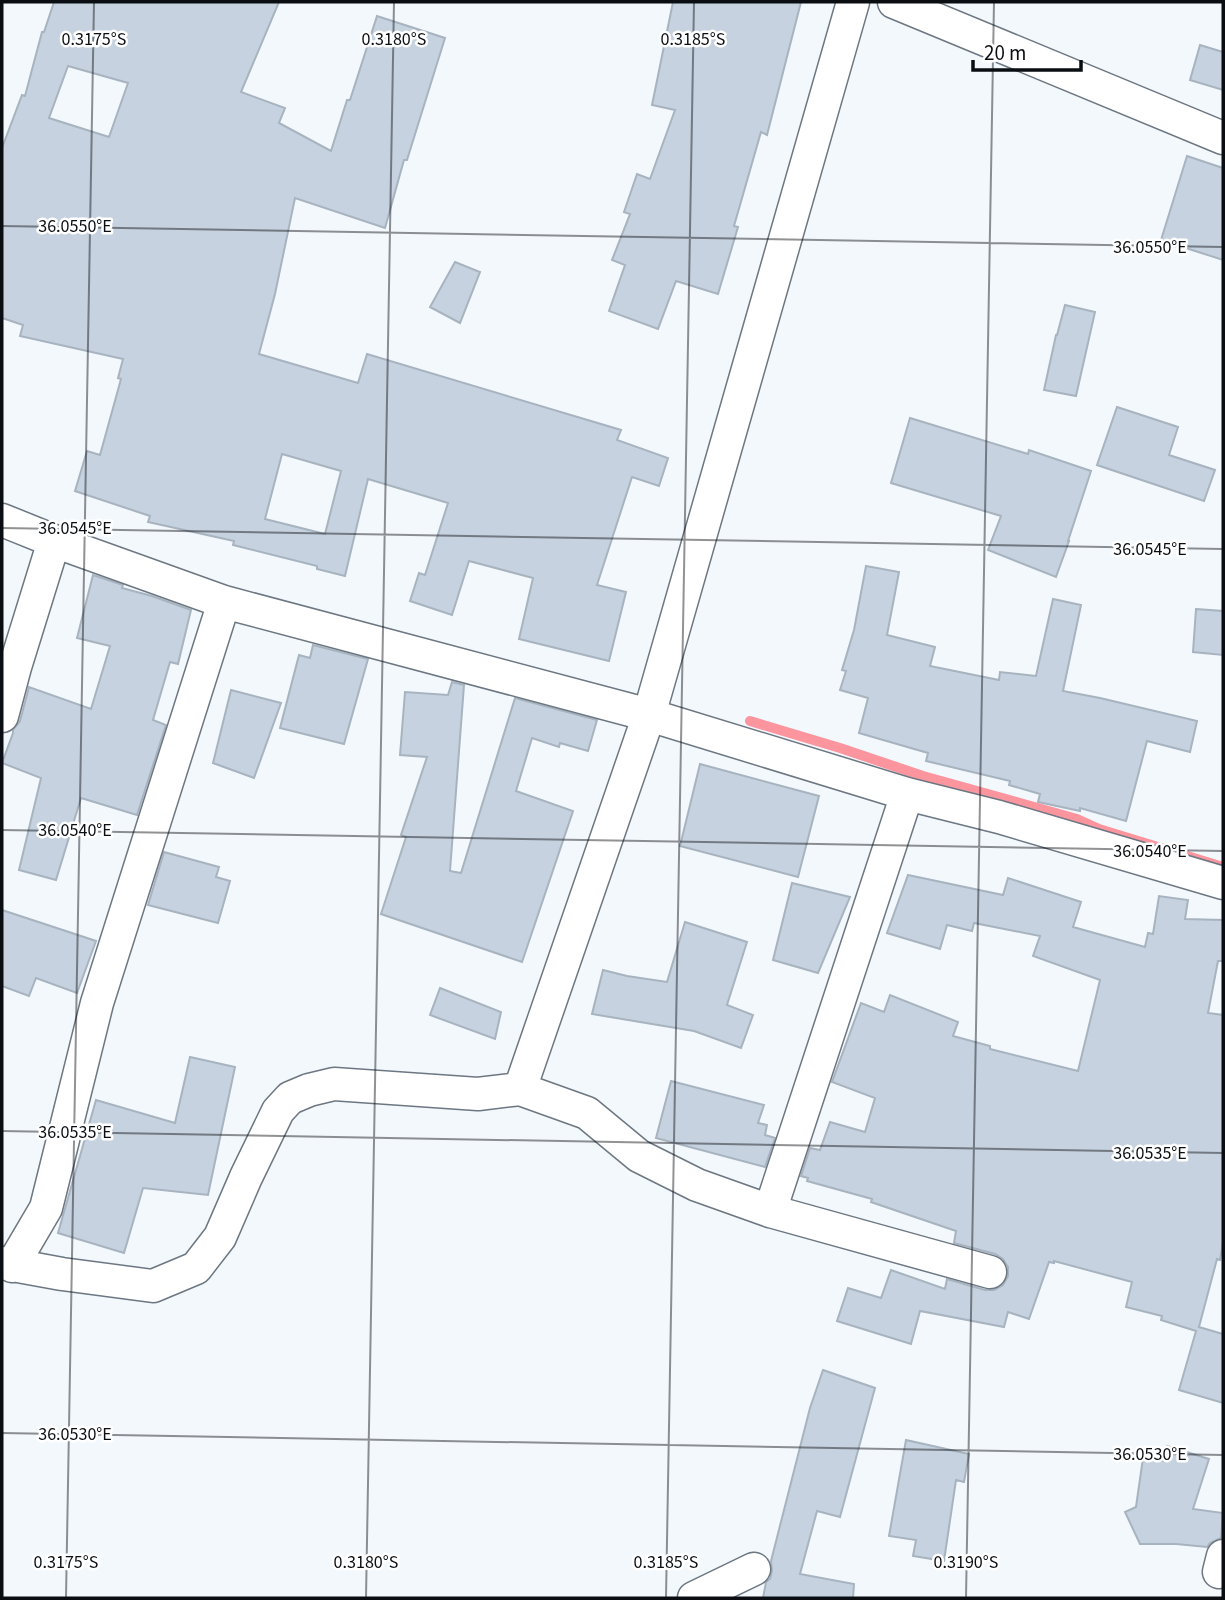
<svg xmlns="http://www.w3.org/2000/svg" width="1225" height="1600" font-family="'Source Sans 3',sans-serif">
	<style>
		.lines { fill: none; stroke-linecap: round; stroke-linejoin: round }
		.stream { stroke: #fd959e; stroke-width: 10 }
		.building { fill: #c6d2df; stroke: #a7b3bf; stroke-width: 2; fill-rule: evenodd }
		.street-casing { stroke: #6c7782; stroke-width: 35 }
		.street { stroke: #fff; stroke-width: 32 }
		.ticks { fill: none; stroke: #0a0e12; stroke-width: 2; stroke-opacity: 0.45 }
		.ticks-label { font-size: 18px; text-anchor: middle; fill: #0a0e12; stroke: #fff; stroke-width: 5; stroke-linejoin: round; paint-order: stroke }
	</style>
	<rect width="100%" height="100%" fill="#f3f8fd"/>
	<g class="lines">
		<path class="stream" d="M750 721 840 748 923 776 1077 819 1099 829 1223 867"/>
	</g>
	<path class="building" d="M54 2H279L241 92 285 108 279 123 331 151 347 100H350L377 16 445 38 407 160H404L385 228 295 198 275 294 259 354 358 383 367 354 621 430 617 440 668 458 659 486 632 477 597 585 626 592 609 661 519 639 533 578 469 561 452 615 410 601 419 573 425 575 448 503 368 479 345 576 317 569V566L233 545 234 541 148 522 150 516 75 491 87 451 100 455 121 379 118 378 123 359 20 336 23 325 2 318V148L22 95 25 96 42 32H44ZM68 66 128 83 109 137 49 118ZM282 454 341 471 325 534 265 519Z
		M673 2H801L767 135 761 132 734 226 738 227 718 294 676 281 658 329 609 311 625 265 612 260 630 214 624 212 637 174 650 179 675 110 652 105Z
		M1200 45 1223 52V90L1190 80Z
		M1187 156 1223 168V260L1161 240Z
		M455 262 480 272 460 323 430 307Z
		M1065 305 1095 312 1076 396 1044 390 1056 335H1057Z
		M1117 407 1178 427 1169 455 1215 470 1204 501 1097 465Z
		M910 418 1028 454 1029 450 1091 471 1068 541H1069L1056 577 988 550 1001 516 891 483Z
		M866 566 899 572 887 635 935 647 930 666 999 680 1000 672 1036 676 1053 599 1081 605 1063 691 1100 698 1197 721 1190 752 1147 741 1126 821 1080 808V811L1038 802 1040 794 1009 785 1010 781 926 761 928 753 859 733 868 698 840 690 846 671 842 670 854 630Z
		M93 575 123 585 122 588 152 596 191 610 178 664 170 662 153 720 166 725 137 815 81 798 56 880 19 870 41 778 2 763 13 733V730L20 721 29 687 91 709 110 646 77 638Z
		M1196 609 1223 611V655L1193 652Z
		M313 645 368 659 344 744 280 728 299 655 310 658Z
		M452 682 464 685 450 871 461 873 515 698 597 720 588 751 560 743 559 747 532 738 516 791 573 811 522 962 381 914 406 837 401 835 427 757 400 755 405 692 448 695Z
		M231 690 281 703 254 778 213 763Z
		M700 764 819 796 798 877 680 846Z
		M164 852 219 867 216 877 230 881 218 923 148 905Z
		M908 875 1003 895 1008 878 1081 902 1073 927 1145 947 1148 933 1153 934 1159 896 1188 900 1185 919 1223 920V961H1218L1208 1013 1223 1015V1243L1220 1260 1217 1259 1199 1327 1223 1334V1403L1179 1390 1196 1331 1161 1320 1162 1316 1126 1307 1132 1282 1054 1261V1263L1049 1262 1029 1319 1008 1312 1004 1327 920 1311 911 1344 837 1321 848 1288 881 1298 891 1270 945 1289 947 1279 985 1290H994L1003 1285 1008 1276V1267L1003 1259 995 1254 954 1243 956 1231 871 1202 872 1199 807 1181 808 1178 801 1176 810 1148 820 1150 830 1122 865 1132 875 1098 832 1082 861 1003 884 1012 890 995 958 1022 953 1036 990 1046V1049L1078 1071 1100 980 1033 956 1040 936 974 923 972 931 947 925 940 949 887 933Z
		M792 883 850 897 818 973 773 960Z
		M2 910 96 941 77 993 36 978 29 996 2 986Z
		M685 922 747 942 727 1005 753 1015 741 1048 694 1031 592 1014 603 970 627 976 667 982Z
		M440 988 501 1012 495 1039 430 1015Z
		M190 1057 235 1067 208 1195 143 1188 124 1253 58 1233 96 1100 175 1123Z
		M671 1081 764 1105 758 1123 767 1125 765 1135 775 1138 765 1167 656 1138Z
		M823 1370 875 1388 840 1517 817 1511 800 1574 854 1584 853 1598H763L766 1582 770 1579 772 1571 771 1561 810 1408Z
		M906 1440 969 1454 964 1482 956 1480 944 1561 913 1556 916 1540 889 1536Z
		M1167 1446 1209 1459 1193 1509 1223 1513 1221 1538 1210 1543 1207 1547 1176 1544H1140L1125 1512 1136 1507 1143 1458 1163 1461Z"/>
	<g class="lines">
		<g class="street-casing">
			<path id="street" d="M894 2 1223 138
				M2 520 54 541 224 602 649 715 907 794 999 817 1223 883
				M2 716 15 667 54 541
				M520 1089 649 715 853 2
				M770 1211 907 794
				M2 1263 62 1274 153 1286 196 1268 220 1237 246 1177 278 1111 290 1098 309 1090 334 1084 478 1094 520 1089 587 1113 639 1156 697 1185 770 1211 990 1272
				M12 1266 46 1208 97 1003 224 602
				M1219 1572 1223 1556
				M694 1598 754 1569"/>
		</g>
		<use href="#street" class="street"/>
	</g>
	<path class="ticks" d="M2 226 1223 247M2 528 1223 549M2 830 1223 851M2 1131 1223 1153M2 1433 1223 1455M66 1598 94 2M366 1598 394 2M666 1598 694 2M966 1598 994 2"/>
	<g class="ticks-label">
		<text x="94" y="45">0.3175°S</text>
		<text x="394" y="45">0.3180°S</text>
		<text x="693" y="45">0.3185°S</text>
		<text x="75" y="232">36.0550°E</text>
		<text x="1150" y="253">36.0550°E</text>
		<text x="75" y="534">36.0545°E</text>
		<text x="1150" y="555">36.0545°E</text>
		<text x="75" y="836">36.0540°E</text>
		<text x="1150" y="857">36.0540°E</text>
		<text x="75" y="1138">36.0535°E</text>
		<text x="1150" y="1159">36.0535°E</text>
		<text x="75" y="1440">36.0530°E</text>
		<text x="1150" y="1460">36.0530°E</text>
		<text x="66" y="1568">0.3175°S</text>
		<text x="366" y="1568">0.3180°S</text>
		<text x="666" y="1568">0.3185°S</text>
		<text x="966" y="1568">0.3190°S</text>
	</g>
	<rect width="1225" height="1600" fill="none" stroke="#0a0e12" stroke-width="7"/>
	<path d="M973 60v10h108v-10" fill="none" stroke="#0a0e12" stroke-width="3.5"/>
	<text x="984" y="60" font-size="21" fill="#0a0e12" stroke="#ffffff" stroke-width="5" paint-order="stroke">20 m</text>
</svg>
